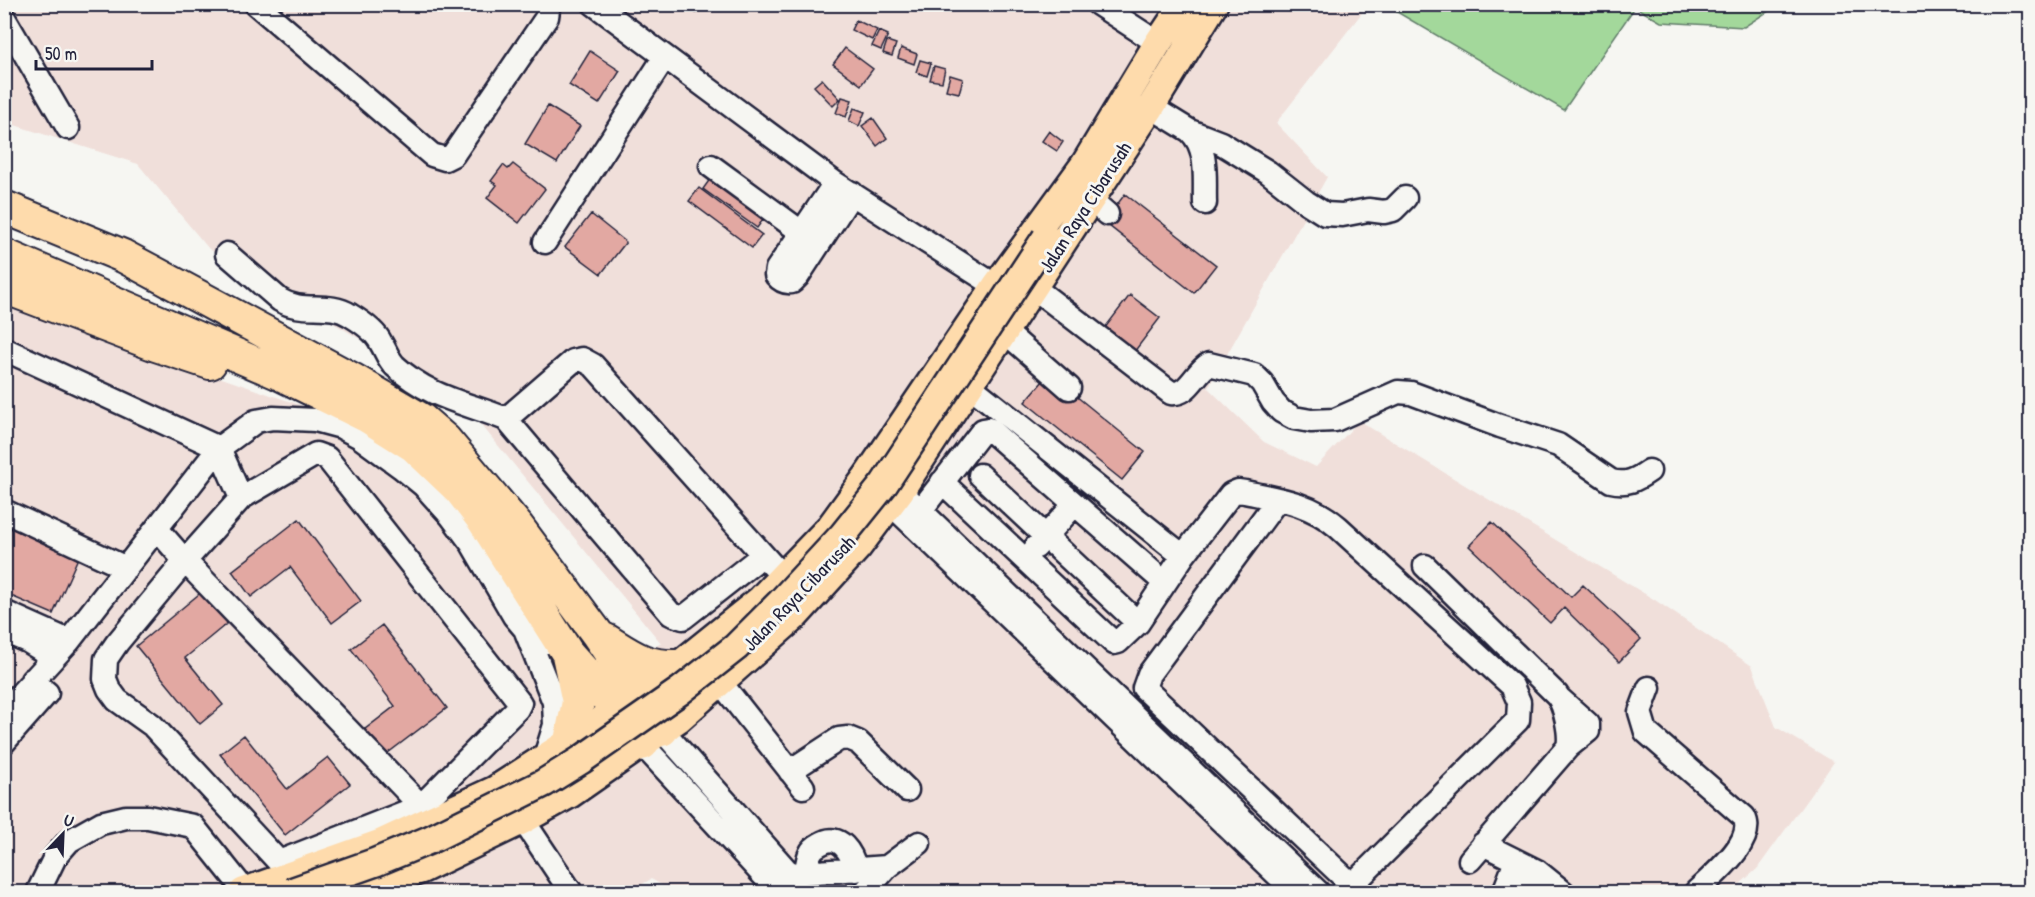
<svg xmlns="http://www.w3.org/2000/svg" width="2035" height="897" font-family="'Patrick Hand',sans-serif">
	<style>
		.built { fill: #f0dfda }
		.green { fill: #a3d89b; stroke: #627d6b; stroke-width: 1.5 }
		.building { fill: #e2a8a2; stroke: #22223b; stroke-width: 1.5 }
		.lines { fill: none; stroke-linecap: round; stroke-linejoin: round }
		.minor-casing { stroke: #22223b; stroke-width: 27 }
		.major-casing { stroke: #22223b; stroke-width: 32 }
		.highway-casing { stroke: #22223b; stroke-width: 36 }
		.minor { stroke: #f6f6f2; stroke-width: 22 }
		.major { stroke: #fedbac; stroke-width: 27 }
		.highway { stroke: #fedbac; stroke-width: 32 }
		.major-bridge-casing { stroke: #22223b; stroke-width: 32; stroke-linecap: butt }
		.major-bridge { stroke: #fedbac; stroke-width: 27 }
		.labels { text-anchor: middle; stroke-width: 6; stroke-linejoin: round; paint-order: stroke }
		.street-label { font-size: 20px; fill: #22223b; stroke: #f6f6f2 }
	</style>
	<rect width="100%" height="100%" fill="#f6f6f2"/>
	<filter id="ink" filterUnits="userSpaceOnUse"><feTurbulence type="fractalNoise" baseFrequency=".0167" numOctaves="2"/><feDisplacementMap in="SourceGraphic" scale="12" xChannelSelector="R" yChannelSelector="G"/><feConvolveMatrix kernelMatrix="1 2 1 2 8 2 1 2 1" color-interpolation-filters="sRGB"/></filter>
	<g filter="url(#ink)">
		<path class="built" d="M5 5H1368L1276 123 1327 177 1208 388 1264 442 1316 467 1359 421 1655 600 1752 666 1776 727 1834 762 1757 869 1731 892H674L651 879 629 892H5L4 300 42 316 335 417 434 486 541 645 544 716 661 643 459 398 209 249 138 164 5 122Z"/>
		<path class="green" d="M1385 5H1778L1744 27 1661 22 1635 7 1564 110Z"/>
		<path class="building" d="M686 4H704L696 13Z
			M856 20 877 30 872 40 851 30Z
			M879 31 888 35 881 50 872 46Z
			M887 41 896 44 892 56 883 53Z
			M845 48 873 69 861 85 833 64Z
			M901 48 917 54 914 64 898 58Z
			M590 51 620 71 599 104 569 85Z
			M920 60 931 63 927 76 916 72Z
			M934 66 945 69 942 82 930 80Z
			M950 75 963 79 959 93 946 90Z
			M822 79 840 99 833 106 814 86Z
			M842 97 852 100 846 117 836 113Z
			M548 106 580 126 557 163 525 144Z
			M854 108 865 112 859 126 849 121Z
			M873 118 887 138 877 146 862 126Z
			M1049 131 1063 142 1057 151 1042 141Z
			M513 164 545 189 519 223 487 198 497 185 491 181 503 165 508 169Z
			M713 175 767 214 757 228 703 189Z
			M699 188 762 235 752 248 689 201Z
			M1125 194 1216 265 1194 293 1104 222Z
			M591 214 626 242 601 274 565 247Z
			M1130 295 1160 318 1134 352 1104 329Z
			M1049 374 1145 452 1122 480 1025 402Z
			M299 519 361 601 332 623 290 567 251 597 232 571Z
			M1492 522 1571 597 1583 585 1641 639 1619 662 1564 608 1550 623 1469 546Z
			M4 525 78 558 53 614 4 593Z
			M204 590 230 621 185 658 223 705 200 724 136 646Z
			M382 625 447 708 380 759 360 733 395 706 351 649Z
			M244 735 287 789 328 757 350 784 285 835 220 754Z"/>
		<g class="lines">
			<g class="minor-casing">
				<path id="minor" d="M256 4 432 155 445 159 453 155 547 17 548 10 546 4
					M594 4 835 183 996 286
					M1098 4 1158 43
					M4 18 68 128
					M1151 107 1190 131 1221 143 1268 172 1306 202 1325 214 1342 215 1368 210 1384 212 1393 210 1405 198
					M1190 131C1209 149 1204 179 1205 203
					M711 166 812 240
					M835 183 777 269 776 275C781 281 785 283 792 282L798 276 852 193
					M1090 199 1107 214
					M545 242 664 58
					M227 254 280 300C303 314 328 301 350 315 360 321 376 332 381 343 386 351 388 359 395 366 430 398 464 402 506 419L671 614 683 618 763 555
					M1033 287 1171 393C1189 395 1195 372 1209 364L1254 375 1262 383 1273 402 1281 411 1294 418 1311 421 1335 420 1398 392 1411 393 1500 426 1558 445 1611 481C1627 485 1636 480 1649 471
					M1004 331 1069 388
					M4 349 219 448 241 498
					M970 386 1183 556
					M506 419 573 361 582 359 593 365 773 566
					M980 475 1138 623
					M942 482 1114 643 1118 642 1138 623 1183 556 1231 494 1238 491 1245 492C1279 499 1310 503 1338 527L1512 686 1519 702 1518 720 1352 885 1144 688 1149 674 1278 499
					M900 491 1318 892
					M891 504 1286 883
					M921 510 983 430 989 429 1165 583
					M4 511 126 568
					M157 529 185 561 421 806 279 862
					M1036 547 1075 504
					M1425 566 1557 695C1565 705 1571 735 1568 747L1470 860
					M4 612 69 641
					M525 629 554 702 555 725 545 757
					M4 631 27 641 53 657
					M721 683 803 787
					M1649 688 1640 712 1646 732 1744 817C1757 841 1711 877 1696 892
					M1560 699 1588 724V731L1568 747
					M4 712 69 641 219 448 256 421 273 418 315 420 341 427 360 437 401 467 423 485 451 516 472 544 514 616 525 629 537 638 563 646
					M662 730 790 874
					M4 742 47 693 32 680
					M642 744 778 891
					M790 771 839 739 848 738 858 742 907 790
					M523 820 571 892
					M1483 844 1537 871 1563 892
					M806 873C807 867 807 860 810 854 812 849 816 846 820 844 840 831 852 854 856 870
					M291 875 152 725 117 700 109 689 105 679 106 659 117 643 185 561 241 498 316 454 327 458 520 703 517 709 421 806 391 833
					M782 886 790 874 887 867 919 843
					M38 892 55 857 69 841 101 823 126 817H148L193 826 245 891
					M865 892 887 867
					M1504 892 1516 861
					M1525 892 1537 871"/>
			</g>
			<g class="major-casing">
				<path id="major" d="M243 892 381 843 495 790 589 729 678 666 760 600 831 526 866 478 996 286 1085 164 1158 43 1184 4
					M356 892 420 870 523 820 570 794 678 719 796 615 857 548 900 491 1151 107 1214 4"/>
			</g>
			<g class="highway-casing">
				<path id="highway" d="M4 207 123 256 352 379 422 420 445 440 517 526 598 635 662 730
					M4 255 278 373 368 417 414 446 460 490 483 520 568 654 617 709 642 744
					M4 287 156 345 210 363
					M606 640C633 657 645 667 678 666
					M568 655 578 702 570 741"/>
			</g>
			<use href="#minor" class="minor"/>
			<use href="#major" class="major"/>
			<use href="#highway" class="highway"/>
			<g class="major-bridge-casing">
				<path id="major-bridge" d="M291 892 376 862 429 840 544 783 581 760 680 691 736 647 781 602 843 535 884 484 1046 238"/>
			</g>
			<use href="#major-bridge" class="major-bridge"/>
		</g>
	</g>
	<g class="labels">
		<g class="street-label">
			<text transform="translate(1085 207) rotate(-57)" y="7">Jalan Raya Cibarusah</text>
			<text transform="translate(799 593) rotate(-46)" y="7">Jalan Raya Cibarusah</text>
		</g>
	</g>
	<rect width="2035" height="897" fill="none" stroke="#f6f6f2" stroke-width="24"/>
	<rect x="12" y="12" width="2011" height="873" fill="none" stroke="#22223b" stroke-width="2" filter="url(#ink)"/>
	<g transform="translate(63 834) rotate(23)" stroke="#f6f6f2" stroke-width="4.5" paint-order="stroke">
	<path d="M0-4.5L10 22L0 15L-10 22Z" fill="#22223b"/>
	<text y="-9" font-size="16" font-weight="bold" text-anchor="middle" fill="#22223b">U</text>
	</g>
	<path d="M36 60v9h116v-9" fill="none" stroke="#22223b" stroke-width="3"/>
	<text x="45" y="60" font-size="18" fill="#22223b" stroke="#f6f6f2" stroke-width="4.5" paint-order="stroke">50 m</text>
</svg>
